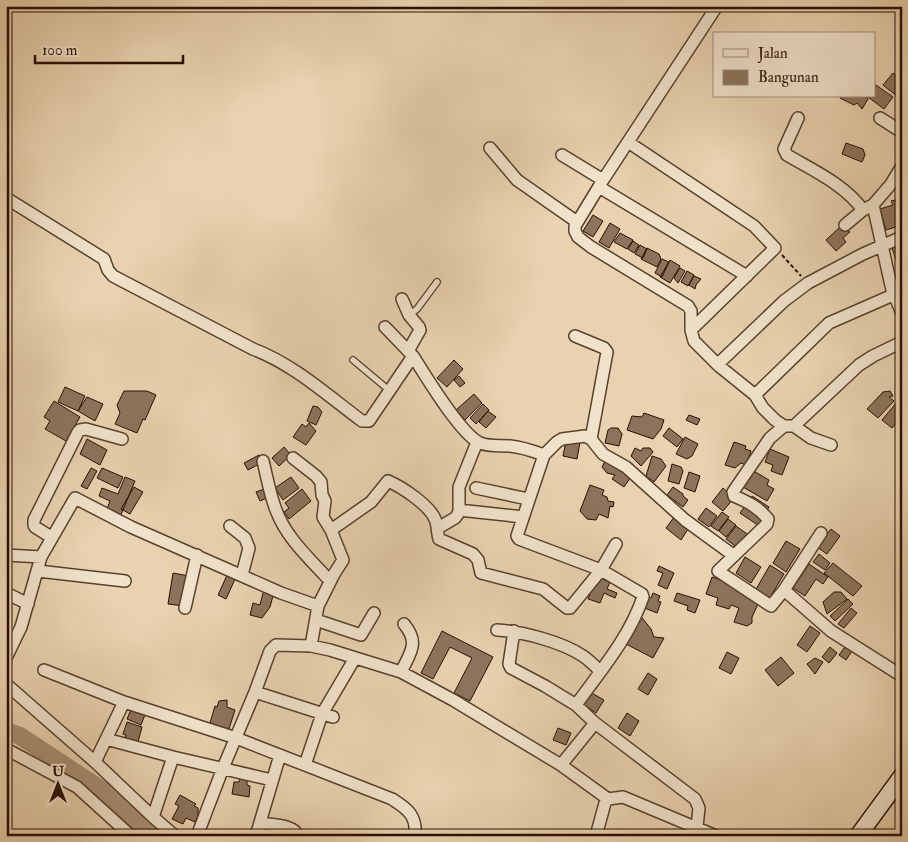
<svg xmlns="http://www.w3.org/2000/svg" width="908" height="842" font-family="'IM FELL Double Pica',serif">
	<style>
		.lines { fill: none; stroke-linecap: round; stroke-linejoin: round }
		.river { stroke: #a79074; stroke-width: 18 }
		.building { fill: #8c745c; stroke: #290f02 }
		.lane-casing { stroke: #59402d; stroke-width: 8 }
		.street-casing { stroke: #59402d; stroke-width: 14 }
		.secondary-casing { stroke: #290f02; stroke-width: 19 }
		.path { stroke: #290f02; stroke-width: 2; stroke-dasharray: 4 2.5; stroke-linecap: butt }
		.lane { stroke: #f0e2cb; stroke-width: 5.5 }
		.street { stroke: #f0e2cb; stroke-width: 11 }
		.secondary { stroke: #f0e2cb; stroke-width: 16 }
	</style>
	<rect width="100%" height="100%" fill="#e8d2af"/>
	<filter id="stains"><feTurbulence type="fractalNoise" baseFrequency=".004" numOctaves="4"/><feColorMatrix values="0 0 0 0 .2 0 0 0 0 .09 0 0 0 0 .02 0 0 0 .5 -.17"/></filter>
	<radialGradient id="worn" r=".72"><stop offset=".6" stop-color="#630" stop-opacity="0"/><stop offset="1" stop-color="#630" stop-opacity=".3"/></radialGradient>
	<g class="lines">
		<path class="river" d="M6 731 20 736 102 790 152 836"/>
	</g>
	<path class="building" d="M893 73 902 80V100L883 85Z
		M876 85 893 97 884 109 868 97 874 96V88Z
		M841 96H866L868 99 862 109 857 103 854 105 840 98Z
		M846 143 863 149 865 155 862 162 842 154Z
		M900 199 902 202V225L886 230 880 209 893 205 891 201Z
		M593 215 603 221 593 237 583 231Z
		M610 223 620 229 609 248 599 242Z
		M841 226 850 232 843 238 846 242 836 251 826 240Z
		M620 233 633 240 627 249 614 242Z
		M633 241 639 245 634 253 628 249Z
		M902 241V264L898 266 891 245Z
		M640 245 647 249 643 258 635 254Z
		M647 248 659 254 661 259 657 267 641 259Z
		M662 259 669 262 662 277 655 273Z
		M670 260 680 266 670 283 660 277Z
		M680 268 685 271 678 283 674 278Z
		M687 271 694 275 688 286 681 282Z
		M694 276 701 279 696 285 695 289 689 285Z
		M454 360 463 369 447 387 437 378Z
		M459 376 465 383 460 387 454 380Z
		M65 387 85 396 78 411 58 402Z
		M124 391H147L156 395 145 420 143 419 137 433 115 424 120 413 117 405Z
		M890 391 893 396 889 397 894 401 878 418 867 409 883 392Z
		M474 394 482 403 465 420 456 410Z
		M87 397 103 404 95 421 78 411Z
		M54 401 80 417 66 441 45 429 50 421 44 417Z
		M897 402 902 406V416L892 428 882 420Z
		M483 404 489 410 476 424 470 418Z
		M313 406 318 407 322 412 316 425 307 421Z
		M488 411 496 417 486 428 479 422Z
		M644 413 664 420 661 429 653 439 627 430 632 416 642 417Z
		M689 415 700 419 697 425 686 420Z
		M309 423 316 431 306 445 293 437 302 424 306 427Z
		M611 428H618L622 434 619 446 605 443 608 430Z
		M669 428 683 439 677 447 663 436Z
		M685 437 698 444 692 456 687 459 676 454Z
		M87 439 107 450 100 465 80 454Z
		M566 441 580 442 577 459 563 456Z
		M734 442 746 446 745 449 751 451 746 465 741 463 735 468 725 465Z
		M284 447 291 455 279 466 272 458Z
		M635 448 641 451 643 448H650L653 452 641 466 631 456Z
		M770 449 789 457 782 475 771 471 773 465 765 462Z
		M259 455 263 462 248 470 244 463Z
		M652 456 661 459 666 466 654 482 646 476Z
		M606 459 633 474 624 487 612 479 615 475 607 473 602 467Z
		M672 464 681 467 683 471 679 484 668 481Z
		M91 468 97 471 87 489 81 486Z
		M102 468 123 477 118 488 97 478Z
		M752 470 769 480 767 485 774 489 767 501 743 487Z
		M689 472 700 476 695 492 684 488Z
		M125 477 135 481 120 517 106 511 110 501 99 496 102 488 118 494Z
		M291 477 299 488 283 500 275 488Z
		M590 485 604 490 602 495 607 497 608 501 614 502 613 507 610 506 608 518 599 514 596 520 587 519 580 511Z
		M134 487 143 492 130 514 121 509Z
		M673 487 683 494V496L688 500 683 507 667 495Z
		M267 488V498L260 501 256 492Z
		M723 488 734 498 723 511 712 502Z
		M302 489 311 501 289 519 284 512 289 508 285 503Z
		M752 496 769 507 766 512 762 528 740 513Z
		M706 508 717 516 709 527 698 519Z
		M722 512 729 517 718 531 711 526Z
		M675 516 690 526 681 540 666 528Z
		M728 519 736 525 726 537 719 531Z
		M736 526 750 536 739 549 726 539Z
		M831 529 840 536 827 554 817 547Z
		M786 541 800 549 786 572 773 563Z
		M819 554 830 563 825 570 813 562Z
		M745 557 761 567 751 583 736 573Z
		M833 563 862 586 853 596 824 573Z
		M809 564 828 577 823 584 816 579 805 596 793 588Z
		M770 565 784 574 769 599 755 591Z
		M659 566 674 573 667 589 658 585 663 573 657 571Z
		M173 573 189 576 184 606 168 604Z
		M228 573 236 577 226 599 218 595Z
		M597 577 610 582 607 589 617 593 615 598 604 593 600 603 588 599Z
		M712 577 727 582 759 602 752 617V623L747 626 734 622 739 608 731 605 729 609 716 605 718 598 706 594Z
		M264 589 274 592 270 607 262 618 250 615 253 603 260 605Z
		M834 592H841L847 599 827 614 823 602Z
		M653 593 660 596 658 601 661 602 657 613 642 607 647 596 651 598Z
		M677 593 700 600 695 613 687 610 688 606 674 601Z
		M848 599 853 604 835 621 830 616Z
		M851 608 857 613 844 628 838 624Z
		M639 614 651 629 654 637 664 638 653 658 624 643Z
		M810 626 820 633 807 652 797 645Z
		M442 631 493 657 470 701 454 693 472 658 450 647 433 679 421 673Z
		M847 644 854 648 846 660 839 655Z
		M830 647 837 653 829 663 822 657Z
		M727 652 739 658 731 674 719 668Z
		M781 657 794 673 778 686 765 670Z
		M815 658 823 662 815 674 807 664Z
		M648 673 657 679 648 695 638 689Z
		M590 692 604 700 596 713 583 704Z
		M227 700V707L235 710 229 729 210 723 215 706 217 707 219 701Z
		M132 707 146 712 141 725 127 719Z
		M627 713 639 721 630 736 618 728Z
		M127 722 142 727 138 742 125 738 126 735 123 734Z
		M558 728 571 733 566 745 553 740Z
		M240 777 247 779V785L250 786 249 797 232 794 234 782H239Z
		M180 795 196 804 194 806 198 808V816L195 822 186 818 183 824 172 819 179 806 175 804Z"/>
	<g class="lines">
		<g class="lane-casing">
			<path id="lane" d="M409 315 417 309 437 282
				M353 360 390 391"/>
		</g>
		<g class="street-casing">
			<path id="street" d="M717 6 603 180 575 226V231L578 237 591 247 688 306 691 311V330L694 341 719 366 755 395 763 408 775 420 784 426H794L811 438 831 445
				M798 118 784 149 787 155C814 171 844 184 863 210
				M880 118 902 132
				M628 142 754 226 775 248 691 330
				M490 148 517 180 577 222
				M562 155 603 180
				M599 187 747 276
				M6 198 104 259 108 270 113 276 253 349C293 364 327 395 362 421H369L413 356C425 375 461 435 480 443 490 447 500 445 510 446 522 447 533 451 544 455
				M873 205 892 290 902 313
				M845 225 863 210 873 205 891 184 902 166
				M402 299 409 315 419 327 420 330 408 351
				M385 327 412 355
				M575 336 604 348 607 352 591 439
				M718 364 784 301 808 283 863 254 902 237
				M755 395 829 323 893 295
				M784 426 770 438 733 492 734 496C748 502 758 507 768 519L767 524 718 571 771 606 784 590 821 533
				M794 426 859 365 873 356 902 342
				M293 458 316 476 321 482 322 495 325 501 323 517 331 530
				M263 461C267 477 270 495 276 510 286 538 311 560 330 581
				M476 488 528 499
				M459 510 523 517
				M230 526 245 538 249 548 242 575
				M438 528 455 518 458 514 459 510V487L477 442
				M51 537 35 527 34 525V520L78 432 80 430 86 429 122 439
				M6 555 41 557
				M38 571 125 581
				M784 590 831 631 902 676
				M6 593 28 604
				M185 608 197 555
				M316 620 361 635 374 613
				M497 630C521 631 562 642 583 656 589 660 595 666 600 671
				M514 631 509 664 511 668 545 686 576 705 595 723 695 799 699 808 697 827
				M311 646 318 606 334 574 343 560 331 530 371 502 388 481C402 487 429 505 435 519 438 526 437 533 439 539L473 554 478 560 481 573 543 589 567 608H570L601 570 519 539 517 536 544 455 557 442 562 439 585 436 591 439 603 454 626 467 685 520 733 555
				M6 658 21 627 41 557 75 498 131 527 281 593 318 606
				M44 670 124 702 236 738 392 799C408 809 417 816 415 836
				M401 672C410 653 420 643 404 624
				M6 684 95 762 153 817 175 836
				M255 692 333 717
				M576 705C601 670 629 638 643 597L642 594 601 570 616 544
				M106 739 173 757 272 780
				M6 749 77 787 131 836
				M95 762 124 702
				M305 765 322 714 355 658
				M561 765 595 723
				M153 817 173 757
				M260 823C271 825 294 824 298 836
				M197 836 223 768 255 692 270 651 276 645 311 646 330 650 401 672 453 700 561 765 608 799
				M256 836 280 755
				M596 836 605 803 608 799 623 797 716 836"/>
		</g>
		<g class="secondary-casing">
			<path id="secondary" d="M858 836 902 776"/>
		</g>
		<path class="path" d="M782 255 801 276"/>
		<use href="#lane" class="lane"/>
		<use href="#street" class="street"/>
		<use href="#secondary" class="secondary"/>
	</g>
	<rect width="908" height="842" fill="none" stroke="#e8d2af" stroke-width="25"/>
	<rect x="8" y="8" width="893" height="827" fill="none" stroke="#290f02" stroke-width="2.5"/>
	<rect x="12" y="12" width="883" height="817" fill="none" stroke="#290f02"/>
	<rect x="713" y="32" width="162" height="65" fill="#f0e2cb" stroke="#a08e7b"/>
	<rect x="723" y="49" width="25" height="8" fill="#f0e2cb" stroke="#a08e7b"/>
	<text x="758" y="58" font-size="15" fill="#290f02">Jalan</text>
	<rect x="723" y="70" width="25" height="15" fill="#8c745c" stroke="#a08e7b"/>
	<text x="758" y="82" font-size="15" fill="#290f02">Bangunan</text>
	<g transform="translate(58 784)" stroke="#f0e2cb" stroke-width="4" paint-order="stroke">
	<path d="M0-4L9 19L0 12L-9 19Z" fill="#290f02"/>
	<text y="-8" font-size="14" font-weight="bold" text-anchor="middle" fill="#290f02">U</text>
	</g>
	<path d="M35 55v8h148v-8" fill="none" stroke="#290f02" stroke-width="2.5"/>
	<text x="42" y="55" font-size="15" fill="#290f02" stroke="#f0e2cb" stroke-width="4" paint-order="stroke">100 m</text>
	<rect width="100%" height="100%" filter="url(#stains)"/>
	<rect width="100%" height="100%" fill="url(#worn)"/>
</svg>
